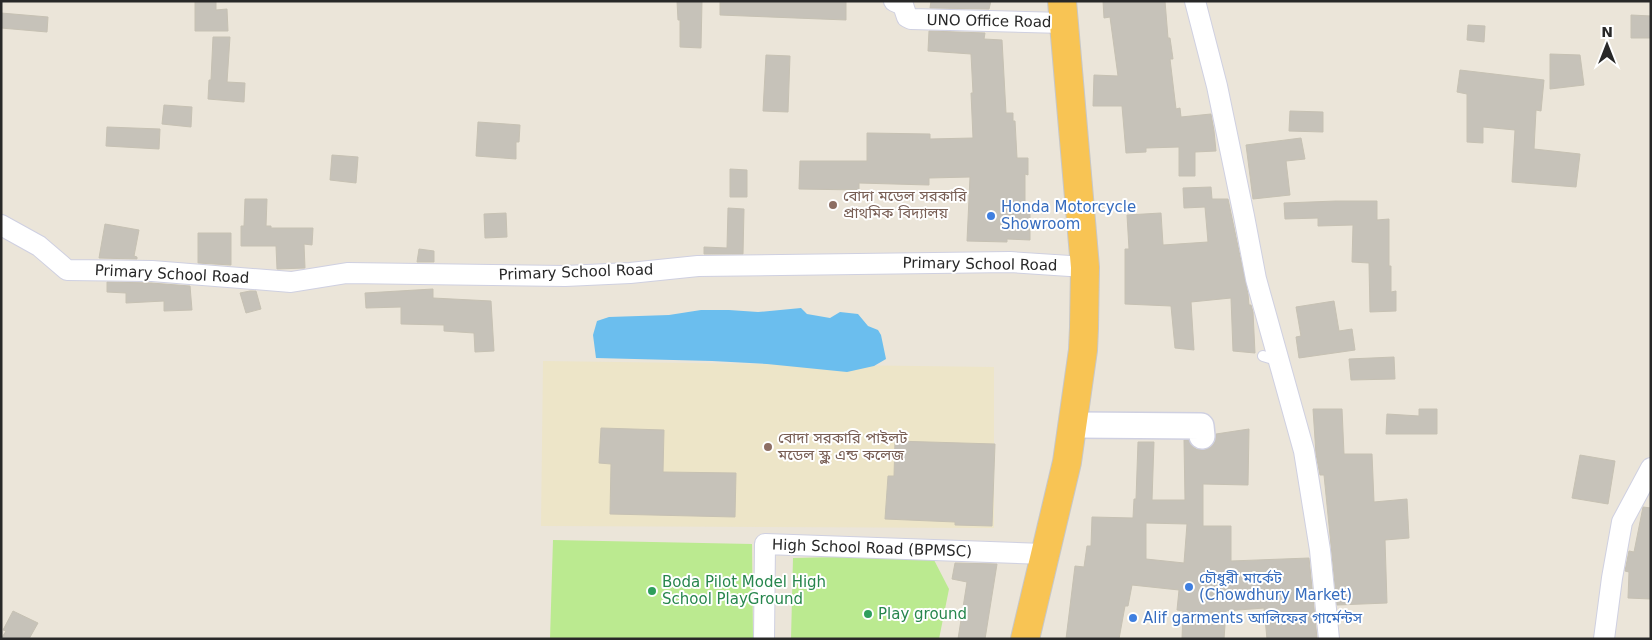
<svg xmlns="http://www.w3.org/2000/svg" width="1652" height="640" font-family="'DejaVu Sans','Noto Sans Bengali',sans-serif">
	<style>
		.education { fill: #ede5c8 }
		.pitch { fill: #bbea90 }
		.water { fill: #6bbeee }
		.building { fill: #c6c2b9; stroke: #c6c1b3; fill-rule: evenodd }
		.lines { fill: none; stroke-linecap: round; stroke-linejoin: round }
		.service-casing { stroke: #cfd0e1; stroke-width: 12 }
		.minor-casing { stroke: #cfd0e1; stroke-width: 22 }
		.tertiary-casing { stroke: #cfd0e1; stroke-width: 28 }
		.trunk-casing { stroke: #c7c7c7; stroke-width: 30 }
		.service { stroke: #fff; stroke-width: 10 }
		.minor { stroke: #fff; stroke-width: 20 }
		.tertiary { stroke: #fff; stroke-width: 25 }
		.trunk { stroke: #f8c454; stroke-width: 28 }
		.education-dot { fill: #8d6e63; stroke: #fff; stroke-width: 2 }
		.shop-dot { fill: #3f7fe0; stroke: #fff; stroke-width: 2 }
		.leisure-dot { fill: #2e9e5b; stroke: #fff; stroke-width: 2 }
		.labels { text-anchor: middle; stroke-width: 4; stroke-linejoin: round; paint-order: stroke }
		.street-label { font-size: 15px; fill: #282828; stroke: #fff }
		.education-label { font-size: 15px; fill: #785e54; stroke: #fff; text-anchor: start }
		.shop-label { font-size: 15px; fill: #366cbe; stroke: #fff; text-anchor: start }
		.leisure-label { font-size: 15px; fill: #27864d; stroke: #fff; text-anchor: start }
	</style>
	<rect width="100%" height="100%" fill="#ebe5d9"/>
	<path class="education" d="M543 361 994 367V528L541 526Z"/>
	<path class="pitch" d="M553 540 752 544 753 639H550Z
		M879 556 933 558 949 589 939 639H791L793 558Z"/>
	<path class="water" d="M801 308 807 314 830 318 840 312 858 314 868 326 878 330 881 335 886 359 874 366 847 372 767 364 712 361 596 358 593 335 597 321 609 317 669 315 701 310H729L758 312Z"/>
	<path class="building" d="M195 1H216V10L227 9 228 31H195Z
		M677 1H702L701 48 680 47V20H678Z
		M720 1H846V20L720 15Z
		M931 1H991L989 9 930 8Z
		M1103 1H1165L1168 38H1170L1173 59H1170L1176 109 1180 108 1181 117 1211 114 1214 131 1216 151 1195 152V176H1179V147L1146 148V152L1126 153 1122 106H1093L1094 75 1118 76 1110 17 1104 18Z
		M1 13 48 17 47 32 1 28Z
		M1631 15 1651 16V38H1631Z
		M1468 25 1485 26 1484 42 1467 40Z
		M929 31 985 33 984 39 1002 40 1006 113H1013V121H1015L1017 158H1028V175L1025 174V210H1030V240L1007 239V242L967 241 970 177 929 178V185L859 183V190L799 189 800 161H867V133L930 134V139L973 138 971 93H973L971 54 928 51Z
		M213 37H230L227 82 245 83 244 102 208 99 209 80H211Z
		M1550 54 1580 55 1584 85 1550 89Z
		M766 55 790 56 788 112 763 111Z
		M1460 70 1544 80 1541 111 1536 110 1534 149 1580 154 1576 187 1512 182 1515 130 1483 127V143L1467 142V94L1457 92Z
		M164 105 192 107 191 127 162 124Z
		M1290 111 1323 112V132L1289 131Z
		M478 122 520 125 519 142H516V159L476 156Z
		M107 127 160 129 159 149 106 146Z
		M1301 138 1305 159 1286 161 1290 195 1253 199 1246 145Z
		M332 155 358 157 356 183 330 180Z
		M730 169 747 170V197H730Z
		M1211 187 1212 199H1228L1248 294 1249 305H1251L1253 312 1255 353 1233 351 1231 298 1191 302 1194 350 1175 348 1171 306 1125 304V249H1129L1127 215 1161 213 1163 245 1208 242 1205 207 1184 208 1183 188Z
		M245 199H267L266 226H271V228H313L312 245 304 244 305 268 277 269 276 246H241V226H244Z
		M1336 201H1377V220L1389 219V266H1391V292L1396 291V311L1370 312 1369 263 1352 262 1353 225 1318 226V218L1285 219 1284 203Z
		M728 208 744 209 743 254H704V247L727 248Z
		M506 213 507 237 485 238 484 214Z
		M105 224 139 230 134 256 137 257V259L99 258Z
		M198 233H231V265L198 263Z
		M419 249 434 251V262H417Z
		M107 282 151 283 190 286 192 310 164 311V301L126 303V293L107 292Z
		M433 289V298L491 301 494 351 475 352 474 333 444 331V325L401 324V307L366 308 365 293Z
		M250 291H256L261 309 246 313 240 293Z
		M1334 301 1339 331 1352 329 1355 350 1299 358 1296 337 1301 336 1296 307Z
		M1394 357 1395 379 1351 380 1349 359Z
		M1313 409H1342L1344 454H1372L1374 502 1407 499 1409 538 1385 540 1387 603 1337 605 1324 475H1320L1316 454Z
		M1419 409H1437V434H1386L1387 414 1419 416Z
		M601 428 664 430 663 472 736 473 735 517 610 514 611 464 599 463Z
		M1249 429 1248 485 1203 484V526H1231V561L1309 558 1317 638 1267 639 1264 608 1226 611 1224 639H1182L1183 611 1177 610 1179 590 1132 585 1128 606H1125L1119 639H1066L1075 566 1084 567 1087 546H1091L1092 517 1133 518 1134 499H1136L1138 442H1154L1152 500H1185L1184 440H1189L1191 445 1196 449 1204 450 1211 447 1215 442 1216 434ZM1146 523 1187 524 1184 563 1146 559Z
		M895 441 995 444 992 526 955 525V522L885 519 888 476H894Z
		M1580 455 1615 461 1608 504 1572 498Z
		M1643 507 1651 508V599L1628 598 1629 572 1625 571 1629 551 1634 552Z
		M955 563 997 564 985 639H958L967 582 952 579Z
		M13 611 38 623 29 639H1L6 631 3 630Z"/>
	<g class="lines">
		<g class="service-casing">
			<path id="service" d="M1263 356 1273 359 1278 365"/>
		</g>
		<g class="minor-casing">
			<path id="minor" d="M894 1 903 5 907 17 911 19 1064 23
				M1195 1 1217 86 1244 216 1256 279 1304 451 1320 550 1329 639
				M1 225 39 246 67 270 152 271 291 282 347 273 565 276 630 273 698 266 1010 262 1085 267
				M764 639 765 544 1044 554
				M1604 639 1612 578 1622 522 1651 468"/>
		</g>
		<g class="tertiary-casing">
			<path id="tertiary" d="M1076 425 1201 426 1202 436"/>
		</g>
		<g class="trunk-casing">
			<path id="trunk" d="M1025 639 1067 462 1083 350 1084 328 1085 267 1062 1"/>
		</g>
		<use href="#service" class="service"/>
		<use href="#minor" class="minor"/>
		<use href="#tertiary" class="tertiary"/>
		<use href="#trunk" class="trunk"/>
	</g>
	<g class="education-dot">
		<circle cx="833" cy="205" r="5"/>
		<circle cx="768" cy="447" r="5"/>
	</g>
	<g class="shop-dot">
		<circle cx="991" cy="216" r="5"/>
		<circle cx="1189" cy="587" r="5"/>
		<circle cx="1133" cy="618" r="5"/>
	</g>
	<g class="leisure-dot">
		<circle cx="652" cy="591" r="5"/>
		<circle cx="868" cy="614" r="5"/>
	</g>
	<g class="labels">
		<g class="street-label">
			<text transform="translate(989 21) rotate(1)" y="5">UNO Office Road</text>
			<text transform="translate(980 264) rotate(1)" y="5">Primary School Road</text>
			<text transform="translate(576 272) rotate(-2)" y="5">Primary School Road</text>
			<text transform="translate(172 274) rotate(3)" y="5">Primary School Road</text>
			<text transform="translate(872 548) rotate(2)" y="5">High School Road (BPMSC)</text>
		</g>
		<g class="education-label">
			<text x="843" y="201">বোদা মডেল সরকারি<tspan x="843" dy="17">প্রাথমিক বিদ্যালয়</tspan></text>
			<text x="778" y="443">বোদা সরকারি পাইলট<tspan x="778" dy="17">মডেল স্কুল এন্ড কলেজ</tspan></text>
		</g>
		<g class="shop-label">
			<text x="1001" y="212">Honda Motorcycle<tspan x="1001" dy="17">Showroom</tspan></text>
			<text x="1199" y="583">চৌধুরী মার্কেট<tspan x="1199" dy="17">(Chowdhury Market)</tspan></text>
			<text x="1143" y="623">Alif garments আলিফের গার্মেন্টস</text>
		</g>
		<g class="leisure-label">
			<text x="662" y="587">Boda Pilot Model High<tspan x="662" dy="17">School PlayGround</tspan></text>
			<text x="878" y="619">Play ground</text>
		</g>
	</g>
	<rect width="1652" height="640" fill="none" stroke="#282828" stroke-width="5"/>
	<g transform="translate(1607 45)" stroke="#ffffff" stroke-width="4" paint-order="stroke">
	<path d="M0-4L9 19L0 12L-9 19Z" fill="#282828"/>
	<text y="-8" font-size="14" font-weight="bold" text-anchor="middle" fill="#282828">N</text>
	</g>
</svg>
